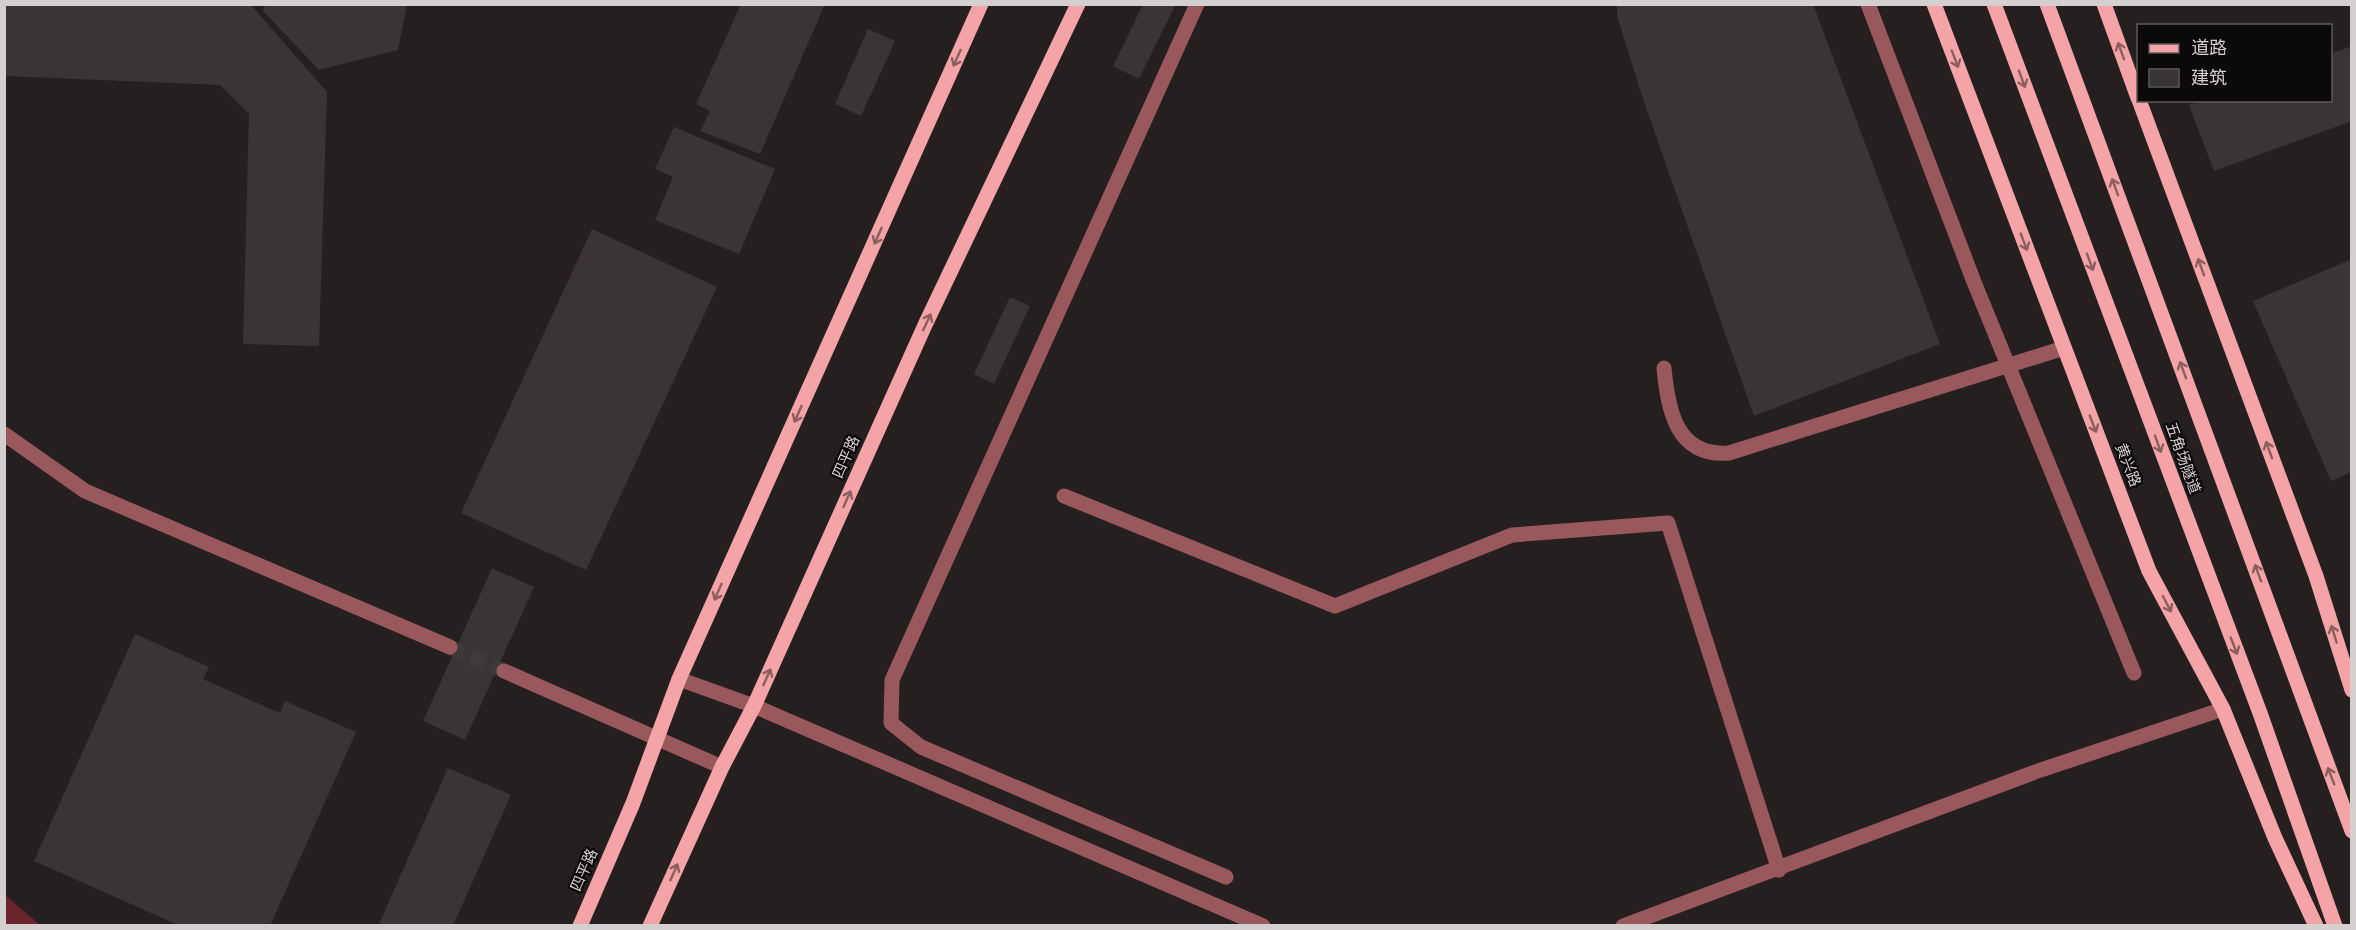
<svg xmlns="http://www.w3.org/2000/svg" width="2356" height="930" font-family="'Roboto Condensed','Noto Sans SC',sans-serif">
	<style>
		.green { fill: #6a252c }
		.building { fill: #3b3434 }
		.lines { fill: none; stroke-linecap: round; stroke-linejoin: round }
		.minor-tunnel { stroke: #3f3a3a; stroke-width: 15; stroke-dasharray: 15 8; stroke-linecap: butt }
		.minor { stroke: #99595c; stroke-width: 15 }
		.major { stroke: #f4a4a6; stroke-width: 15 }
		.oneway { stroke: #8c5e5f }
		.labels { text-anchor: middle; stroke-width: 4.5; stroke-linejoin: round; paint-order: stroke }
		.street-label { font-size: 15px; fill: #d5d0d0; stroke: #0c0909 }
	</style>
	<rect width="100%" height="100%" fill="#251f1f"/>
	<path class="green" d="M5 895 40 925H5Z"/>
	<path class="building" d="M4 4H250L327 92 319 346 243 344 249 114 220 85 4 76Z
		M265 4H407L398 50 319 70 263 11Z
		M741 4H825L760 154 700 131 710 111 696 104Z
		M1143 4H1176L1139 79 1113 66Z
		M1617 4H1813L1940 344 1754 416 1642 96 1617 16Z
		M868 29 895 41 861 116 835 104Z
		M2352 46V121L2214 171 2189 105 2202 100H2330V54Z
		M674 127 775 169 739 254 655 220 673 177 655 169Z
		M592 229 717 287 586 570 461 513Z
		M2352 259V472L2331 481 2253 301Z
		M1010 297 1030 306 994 384 974 374Z
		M492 568 534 587 465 740 423 721Z
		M135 634 209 667 203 679 280 713 285 701 356 732 270 926H180L34 861Z
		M448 768 511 795 453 926H378Z"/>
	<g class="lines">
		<path class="minor-tunnel" d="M450 647 504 671"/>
		<path class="minor" d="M1197 4 892 680 891 723 921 747 1226 877
			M1868 4 1974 282 2134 673
			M1664 368C1668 410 1676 457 1729 453L2064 348
			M4 434 85 491 450 647
			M1064 496 1335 606 1512 535 1668 523 1779 870
			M504 671 722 767
			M679 679 754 706 1263 926
			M1623 926 2035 772 2223 709"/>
		<path class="major" d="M1934 4 2149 571 2223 709 2275 838 2316 926
			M1994 4 2260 713 2335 926
			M2047 4 2352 831
			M2104 4 2138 98
			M2139 100 2316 576 2352 690
			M580 926 633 803 679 679 981 4
			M650 926 722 767 754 706 925 325 1078 4"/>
	</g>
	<defs><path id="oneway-shaft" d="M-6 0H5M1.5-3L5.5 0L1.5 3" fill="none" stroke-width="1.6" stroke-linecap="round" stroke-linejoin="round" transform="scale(1.5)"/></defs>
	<g class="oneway">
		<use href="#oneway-shaft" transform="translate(2121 51) rotate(-110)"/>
		<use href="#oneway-shaft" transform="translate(957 58) rotate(114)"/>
		<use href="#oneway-shaft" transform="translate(1955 59) rotate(69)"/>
		<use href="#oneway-shaft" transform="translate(2022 79) rotate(70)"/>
		<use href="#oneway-shaft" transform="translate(2115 187) rotate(-110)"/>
		<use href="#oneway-shaft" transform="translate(878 236) rotate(114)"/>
		<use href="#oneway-shaft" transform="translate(2024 242) rotate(69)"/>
		<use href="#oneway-shaft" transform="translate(2090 262) rotate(70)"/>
		<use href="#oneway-shaft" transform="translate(2201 267) rotate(-110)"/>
		<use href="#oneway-shaft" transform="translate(927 322) rotate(-65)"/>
		<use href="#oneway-shaft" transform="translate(2183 370) rotate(-110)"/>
		<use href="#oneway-shaft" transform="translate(798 414) rotate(114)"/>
		<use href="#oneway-shaft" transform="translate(2093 424) rotate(69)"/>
		<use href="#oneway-shaft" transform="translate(2158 444) rotate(70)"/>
		<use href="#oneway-shaft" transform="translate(2269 450) rotate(-110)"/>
		<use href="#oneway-shaft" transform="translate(847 499) rotate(-66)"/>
		<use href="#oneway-shaft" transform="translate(2258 573) rotate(-110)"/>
		<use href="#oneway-shaft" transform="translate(718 592) rotate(114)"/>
		<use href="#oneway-shaft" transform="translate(2167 604) rotate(62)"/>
		<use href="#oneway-shaft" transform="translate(2334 634) rotate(-107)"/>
		<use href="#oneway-shaft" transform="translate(2234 646) rotate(69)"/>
		<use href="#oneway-shaft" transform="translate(767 677) rotate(-66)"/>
		<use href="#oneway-shaft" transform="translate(2331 776) rotate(-111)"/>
		<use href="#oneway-shaft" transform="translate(674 872) rotate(-66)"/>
	</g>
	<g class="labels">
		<g class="street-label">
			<text transform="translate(846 457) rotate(-66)" y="5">四平路</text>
			<text transform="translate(2183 458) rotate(70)" y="5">五角场隧道</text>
			<text transform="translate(2128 465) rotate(69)" y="5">黄兴路</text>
			<text transform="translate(584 870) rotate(-66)" y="5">四平路</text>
		</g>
	</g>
	<rect width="2356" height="930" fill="none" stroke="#d5d0d0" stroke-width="12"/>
	<rect x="2137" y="24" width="195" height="78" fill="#0c0909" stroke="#5c5959" stroke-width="1.5"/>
	<rect x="2149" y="44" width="30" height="9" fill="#f4a4a6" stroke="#5c5959" stroke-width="1.5"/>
	<text x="2191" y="54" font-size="18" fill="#d5d0d0">道路</text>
	<rect x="2149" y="69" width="30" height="18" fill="#3b3434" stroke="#5c5959" stroke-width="1.5"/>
	<text x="2191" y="84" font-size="18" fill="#d5d0d0">建筑</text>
</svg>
